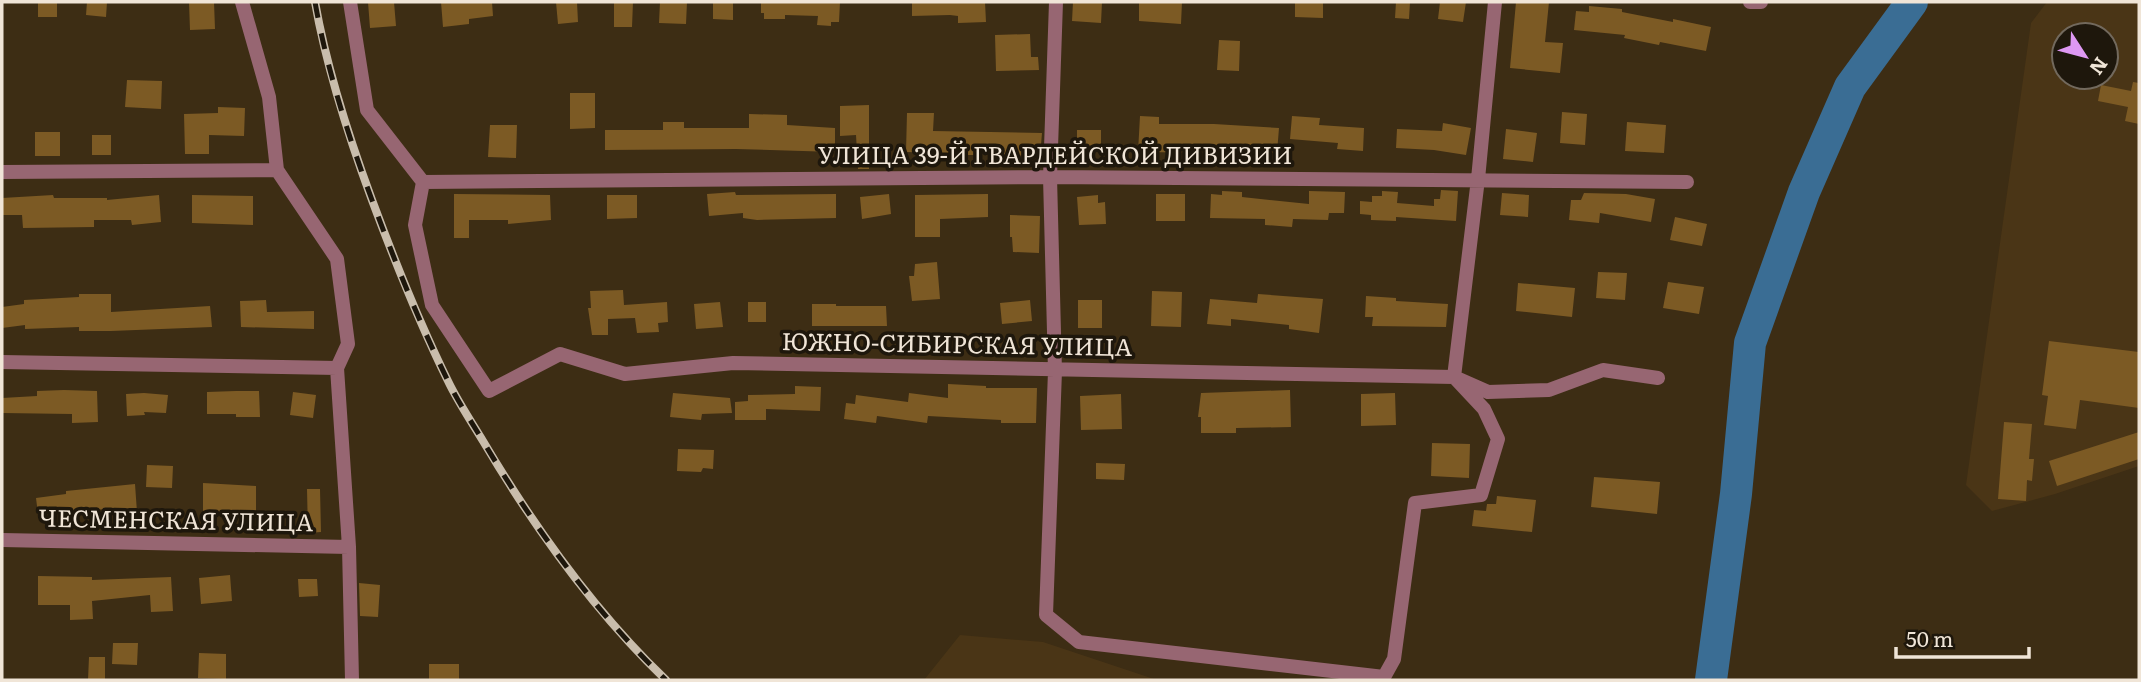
<svg xmlns="http://www.w3.org/2000/svg" width="2141" height="682" font-family="Literata,serif">
	<style>
		.built { fill: #4a3516; fill-rule: evenodd }
		.lines { fill: none; stroke-linecap: round; stroke-linejoin: round }
		.river { stroke: #3a6d94; stroke-width: 32 }
		.building { fill: #7c5a24 }
		.minor { stroke: #976672; stroke-width: 14 }
		.rail-casing { stroke: #c9bdac; stroke-width: 8 }
		.rail { stroke: #1e170c; stroke-width: 5; stroke-dasharray: 16; stroke-linecap: butt }
		.labels { text-anchor: middle; stroke-width: 7; stroke-linejoin: round; paint-order: stroke }
		.street-label { font-size: 24px; fill: #f0e5d7; stroke: #1e170c }
	</style>
	<rect width="100%" height="100%" fill="#3d2d14"/>
	<path class="built" d="M2047 2H2139V466L2055 494 1992 511 1966 485 2031 23ZM2064 35H2106V77H2064Z
		M960 635 1043 642 1157 680H924Z"/>
	<g class="lines">
		<path class="river" d="M1711 680 1736 494 1750 343 1804 192 1850 87 1912 2"/>
	</g>
	<path class="building" d="M38 2H57V17H38Z
		M87 2H107L106 17 86 15Z
		M189 2H214L215 29 190 30Z
		M368 2H394L396 26 370 28Z
		M441 2H492L493 16 469 19V24L443 27Z
		M556 2H577L578 22 558 24Z
		M614 2H633L632 27H614Z
		M660 2H687L686 24 659 23Z
		M713 2H733V20L713 19Z
		M761 2H840L839 22H831V26L817 25 818 16 785 15V19H764V13H761Z
		M912 2H985L986 22 958 23V16L950 15 912 16Z
		M1073 2H1102L1101 23 1072 21Z
		M1139 2H1182L1181 24 1139 21Z
		M1295 2H1323V18L1295 17Z
		M1396 2H1410L1409 19 1395 18Z
		M1440 2H1466L1463 22 1438 19Z
		M1516 2H1549L1545 42 1563 43 1560 73 1510 68Z
		M1589 6 1622 9V12L1673 22V19L1711 27 1706 51 1660 42 1659 45 1624 38 1625 35 1574 30 1576 11 1589 12Z
		M1030 34 1031 57H1038L1039 70 996 71 995 35Z
		M1219 40 1240 41 1239 71 1217 70Z
		M127 80 162 81 161 109 125 107Z
		M2133 82 2139 83V124L2125 121 2128 107 2098 101 2101 85 2131 91Z
		M570 93H595V128L570 129Z
		M869 105V169H858L856 135 840 136V106Z
		M218 107 245 108 244 136 209 135V154H185L184 114 218 113Z
		M1562 112 1587 114 1585 145 1560 143Z
		M907 113H934L933 131 1042 133 1040 157 982 153V155H940V153L906 152Z
		M749 114 787 115V125L835 128V152L736 149 605 150V130H663V122H684V128H749Z
		M1140 116 1159 117V124H1214L1279 128 1277 153 1233 150V153L1138 152Z
		M1292 116 1320 118 1319 125 1364 128 1363 151 1337 149 1338 143 1290 139Z
		M1627 122 1666 125 1664 153 1625 151Z
		M1443 123 1471 128 1466 155 1434 150 1396 148 1397 129 1442 131Z
		M490 125H517L516 158 488 157Z
		M1506 129 1537 133 1533 162 1503 159Z
		M1077 130H1101V152H1077Z
		M35 132H60V156H35Z
		M92 135H111V155H92Z
		M1441 190 1458 191 1456 221 1396 217V221L1371 220V215L1360 214V201L1372 202V196H1382V191L1398 192 1397 203 1434 206V199H1440Z
		M1222 191 1242 192V197L1309 204V191L1345 192 1344 213H1329L1328 220 1293 219 1292 227 1265 225V219L1210 218 1211 194 1222 195Z
		M735 192 736 195 836 194V218L757 220 743 218V213L709 216 707 194Z
		M1502 193 1529 195 1528 217 1500 215Z
		M1584 193 1626 194 1655 199 1651 222 1600 213 1599 223 1569 220 1571 200H1581Z
		M454 194 550 195 551 220 508 224V220H469V238H454Z
		M889 194 891 214 862 219 860 197Z
		M988 194V217L940 219V237H915V195Z
		M1156 194H1185V221H1156Z
		M53 195 54 198H107V200L159 195 161 222 132 225 131 220H94V227L23 228 22 215H2V198Z
		M192 195 253 196V225L192 223Z
		M607 195H637V218L607 219Z
		M1098 195V203L1105 202 1106 224 1079 225 1077 197Z
		M1010 215 1040 216 1039 253 1013 252 1012 237H1010Z
		M1675 217 1707 224 1702 246 1670 240Z
		M937 262 940 299 912 301 909 276H914L915 264Z
		M1598 272 1627 273 1625 300 1596 298Z
		M1668 282 1704 287 1699 314 1663 308Z
		M1518 283 1575 288 1572 317 1516 311Z
		M623 290 624 305 667 302 668 322 658 323 659 332 637 333 635 318 608 319V335H592L588 308H591L590 291Z
		M1152 291 1182 292 1181 327 1151 326Z
		M79 294H111V312L210 306 212 327 111 331H79V327L25 329V325L2 328V307L24 304V300L79 297Z
		M1258 294 1323 299 1319 333 1289 329V325L1231 319V326L1207 324 1210 299 1257 303Z
		M1366 296 1396 298V301L1448 304 1446 327 1372 326 1373 317H1365Z
		M266 300 267 312 314 311V329L241 327 240 301Z
		M1030 300 1032 321 1002 324 1000 303Z
		M1078 300H1102V328H1078Z
		M720 302 723 327 696 329 694 304Z
		M748 302H766V322H748Z
		M812 304H836V306H886L887 326H812Z
		M2049 341 2139 352V408L2080 400 2076 429 2044 425 2048 396 2042 395Z
		M948 384 986 386V388H1037L1036 423H1001V420L928 416 927 423 877 416 876 423 844 419 846 403 855 404 856 395 908 402 909 393 948 398Z
		M795 386 821 387 820 411 766 409V420H735V402L748 401V395L795 394Z
		M64 390 97 391 98 422 72 423V414L2 413V398L37 396V391Z
		M1290 390 1291 427 1236 428V433H1201V417H1198L1201 393Z
		M236 391H259L260 417H236V414H207V392Z
		M293 392 316 395 313 418 290 415Z
		M144 393 168 395 166 413 144 412 145 415 127 416 126 394Z
		M673 393 730 398 732 413 702 414 701 420 670 417Z
		M1395 393 1396 425 1361 426V394Z
		M1121 394 1122 429 1081 430 1080 396Z
		M2004 422 2032 424 2029 459H2034L2032 481 2027 480 2026 501 1998 499Z
		M2139 432V459L2057 486 2049 461Z
		M1432 443 1470 444 1469 478 1431 476Z
		M678 449 714 450 713 469 703 468 701 472 677 471Z
		M1096 463 1125 464 1124 480 1096 479Z
		M147 465 173 466 172 488 146 487Z
		M1594 477 1660 482 1657 514 1591 507Z
		M203 483 256 486V515L203 513Z
		M135 484 137 512 107 514V509L38 514 36 498 66 494V491Z
		M307 489H320L321 532 308 533Z
		M1497 496 1536 500 1532 532 1472 526 1474 510 1486 511 1487 504H1496Z
		M230 575 232 601 201 604 199 578Z
		M38 576 92 577V580L171 577 173 611 151 612 150 595 92 601 93 619 70 620V605H38Z
		M298 579H317L318 596 299 597Z
		M359 583 380 585 378 617 360 616Z
		M113 643H138L137 665 112 664Z
		M199 653 226 654V679L198 678Z
		M89 657H105V680H88Z
		M429 664H459V680H429Z"/>
	<g class="lines">
		<path class="minor" d="M242 2 269 97 277 170 337 259 348 344 337 368 349 547 352 680
			M350 2 367 110 423 182
			M1056 2 1050 177 1055 371 1046 615 1079 642 1384 677 1394 659 1415 503 1481 495 1498 439 1484 409 1454 377 1478 179 1495 2
			M1750 2H1761
			M2 172 277 170
			M423 182 415 225 432 305 489 391 560 354 625 374 733 363 1454 377 1488 392 1549 390 1603 370 1658 378
			M423 182 1050 177 1687 182
			M2 362 337 368
			M2 540 349 547"/>
		<g class="rail-casing">
			<path id="rail" d="M315 2C327 70 348 135 372 200 395 262 419 322 448 381 458 402 471 421 483 441 534 527 594 611 666 680"/>
		</g>
		<use href="#rail" class="rail"/>
	</g>
	<g class="labels">
		<g class="street-label">
			<text x="1055" y="164">УЛИЦА 39-Й ГВАРДЕЙСКОЙ ДИВИЗИИ</text>
			<text transform="translate(957 345) rotate(1)" y="8">ЮЖНО-СИБИРСКАЯ УЛИЦА</text>
			<text transform="translate(176 521) rotate(1)" y="8">ЧЕСМЕНСКАЯ УЛИЦА</text>
		</g>
	</g>
	<rect width="2141" height="682" fill="none" stroke="#f0e5d7" stroke-width="7"/>
	<g transform="translate(2085 56) rotate(126)"><circle r="33" fill="#1e170c" stroke="#72695d" stroke-width="2"/>
	<path d="M0-5L12 26L0 18L-12 26Z" fill="#de98f3"/>
	<text y="-10" font-size="19" font-weight="bold" text-anchor="middle" fill="#f0e5d7">N</text>
	</g>
	<path d="M1896 647v10h133v-10" fill="none" stroke="#f0e5d7" stroke-width="3.5"/>
	<text x="1906" y="647" font-size="21" fill="#f0e5d7" stroke="#1e170c" stroke-width="5" paint-order="stroke">50 m</text>
</svg>
